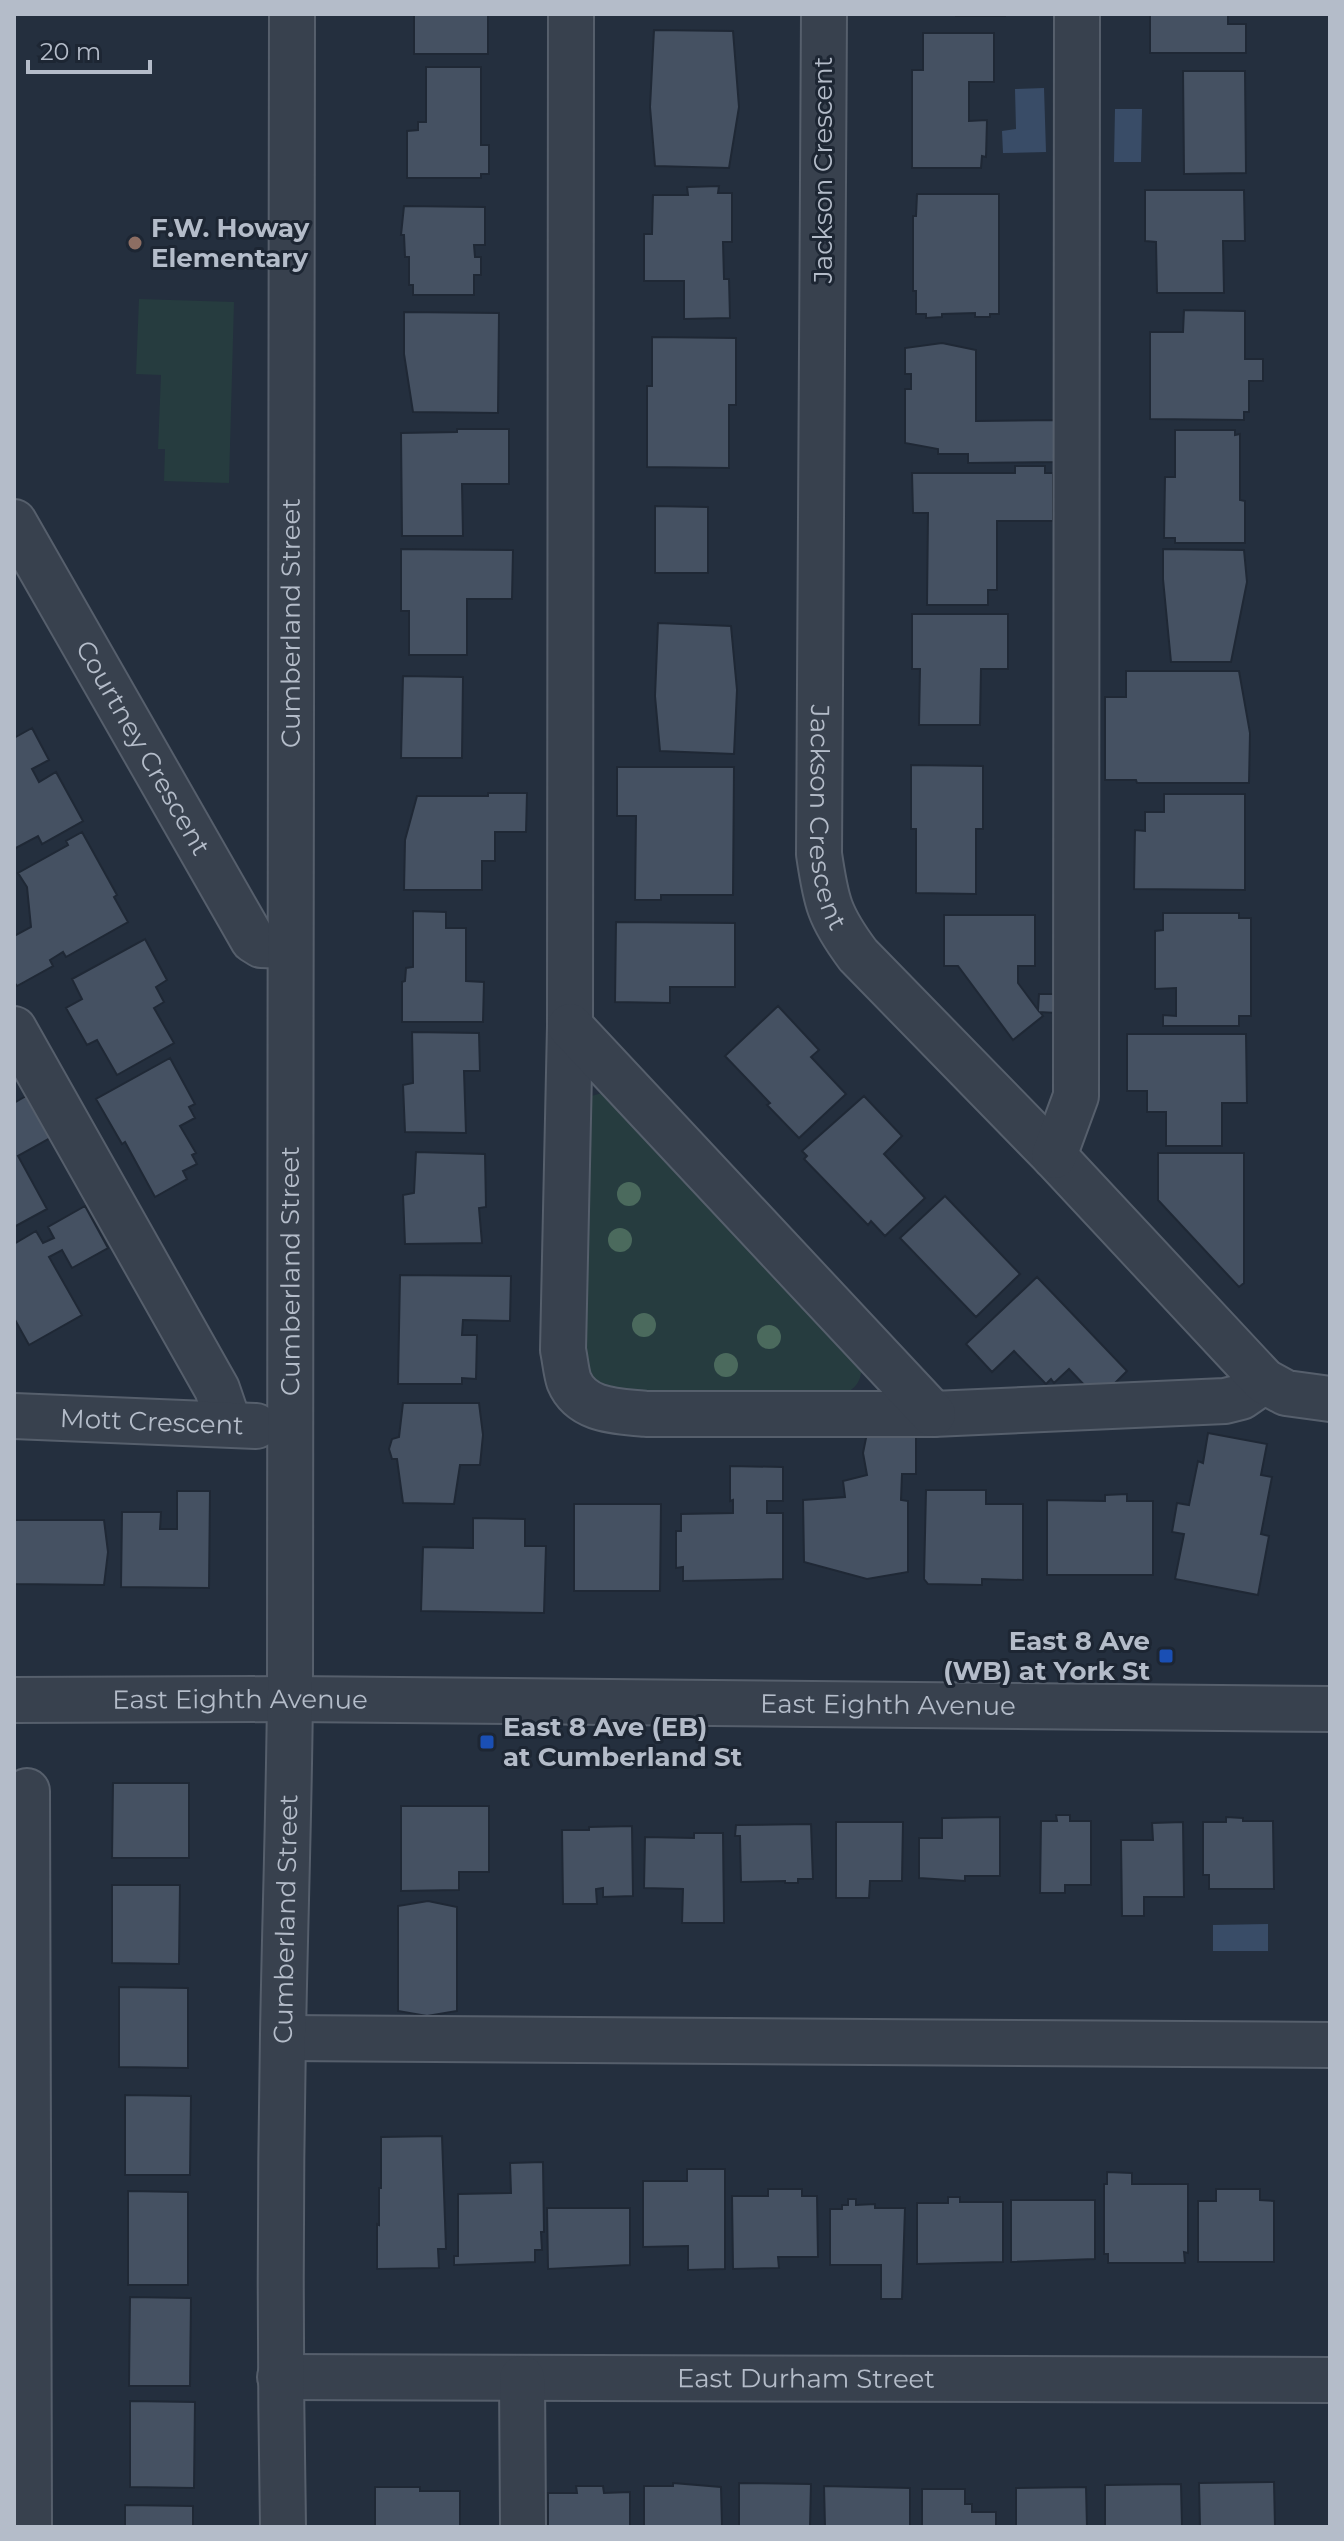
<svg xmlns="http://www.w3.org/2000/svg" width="1344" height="2541" font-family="Montserrat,sans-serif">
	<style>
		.green { fill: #263c3f }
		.water { fill: #394c67 }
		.building { fill: #455162; stroke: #1f2835; stroke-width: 2 }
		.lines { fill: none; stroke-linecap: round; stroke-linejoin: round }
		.minor-casing { stroke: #565f6c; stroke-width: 48 }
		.minor { stroke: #38414e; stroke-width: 44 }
		.tree { fill: #4b6a5d }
		.education-dot { fill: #8d6e63; stroke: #1d2633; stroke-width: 3 }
		.transit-dot { fill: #1a4fb4; stroke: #1d2633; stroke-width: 3 }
		.labels { text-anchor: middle; stroke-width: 6; stroke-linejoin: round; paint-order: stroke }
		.street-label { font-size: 26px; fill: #b4bcc9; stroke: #1d2633 }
		.poi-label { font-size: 26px; font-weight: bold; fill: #b4bcc9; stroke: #1d2633; text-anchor: start }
	</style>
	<rect width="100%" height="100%" fill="#242f3e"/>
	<path class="green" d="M139 299 234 302 229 483 164 481 165 449H158L161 375 136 374Z
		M602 1093 610 1094 862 1365C861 1378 859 1385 848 1392L623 1394 597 1384 579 1364 588 1097Z"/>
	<path class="water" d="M1044 88 1046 152 1003 153 1002 131 1016 129 1015 89Z
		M1115 109H1142L1141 162H1114Z
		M1268 1924V1951H1213V1925Z"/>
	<path class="building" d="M414 14H488V54H414Z
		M956 14H1005V16H956Z
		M1150 14H1228V24H1246V53H1150Z
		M654 30 733 31 739 107 729 168 655 166 650 107Z
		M923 33H994V82H969V121L987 120 986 157 982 156 981 168H912V70H923Z
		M426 67H481V145H489V174H481V178H407V131L418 130V122H426Z
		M1183 71H1245L1246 173 1184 174Z
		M719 186 718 193H732V242H723L724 279H729L730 318 684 319V281H644V234H652L653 195H688L687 187Z
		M1145 190H1244L1245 241H1223L1224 293H1157L1156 242 1145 241Z
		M917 194H999V314H990V317H975V313L942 314V317L926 318V314H916V291H913V216H916Z
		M404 206 485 207V245H474L475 257H481V275H474V295H413V285H409V257H405L404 235H401Z
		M1184 310 1245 311V359H1263V381H1249V412H1244V420L1150 419V332H1183Z
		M404 312 499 313 498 413 413 412 404 354Z
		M652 337 736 338V405H729V468L647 467V386H652Z
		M942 343 976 350V421L1058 420V462L968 463V454H938V449L905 443V389H911V374H905V348Z
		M457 429H509V484H462L463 536H402L401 433 457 432Z
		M1175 430H1235V435L1240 434V500L1245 501V543H1175V538H1164L1165 477H1175Z
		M1015 466H1045V473H1053V521H997V590H988V605H927L928 513H913L912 473H1015Z
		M655 506 708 507V573H655Z
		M401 549 513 550 512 599H467V655H409V611H401Z
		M1163 549 1244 550 1247 582 1231 662H1171L1163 579Z
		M912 614H1008V669H981L980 725H919L920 669H912Z
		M658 623 731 626 737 690 734 754 660 751 655 696Z
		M1126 671H1239L1250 733 1249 783H1137L1136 780H1105V697H1126Z
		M403 676 463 677 462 758H401Z
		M32 728 49 760 32 769 39 782 56 772 83 821 42 844 38 836 14 849V738Z
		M911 765 983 766V829H976V894L916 893V829H911Z
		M617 767H734L733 895H661V900H635L636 816H617Z
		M488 793H527L526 832H495V861H482V890H404L405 840 417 796H488Z
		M1164 794H1245V890L1134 889 1135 830 1145 831V812H1164Z
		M82 832 117 895 114 897 128 922 66 957 63 952 50 960 53 966 17 986 14 982V936L31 927 27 887 18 873 68 845 66 841Z
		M413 911 446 912V928H466V981L484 982 483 1022H402V982L405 981 406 968 413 967Z
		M1163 913H1239V918H1251V1016H1239V1026H1163V1015L1176 1016V988L1155 989V931L1163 930Z
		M944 915H1035V966H1018V983L1038 1010 1039 994H1057V1013L1040 1012 1043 1016 1013 1040 958 966H944Z
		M616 922 735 923V987H670V1003L615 1002Z
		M145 939 167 980 156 987 164 1002 154 1008 174 1043 117 1075 97 1040 87 1045 66 1008 82 999 72 979Z
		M778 1006 819 1050 811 1057 846 1094 799 1138 767 1105 770 1103 725 1056Z
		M412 1032 479 1033 480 1071H464L466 1133 405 1132 403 1085 413 1083Z
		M1127 1034H1246L1247 1103H1222V1146H1166V1112H1147V1091H1127Z
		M170 1058 195 1104 189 1107 195 1118 180 1126 196 1153 192 1155 197 1164 183 1171 187 1179 155 1197 125 1142 122 1144 96 1099Z
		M26 1096 50 1138 18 1156 47 1209 14 1227V1103Z
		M864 1096 902 1136 884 1154 925 1198 885 1236 871 1221 868 1225 804 1159 807 1156 802 1151Z
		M416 1152 485 1154 486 1207 479 1208 482 1243 405 1244 403 1195 414 1193Z
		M1158 1153H1244V1283L1239 1287 1158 1200Z
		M945 1196 1020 1274 976 1317 900 1238Z
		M85 1206 108 1248 72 1268 62 1250 49 1257 82 1315 29 1345 14 1318V1244L36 1231 43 1243 54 1238 48 1227Z
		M400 1275 511 1276 510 1321 463 1320 462 1335H477L476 1379 462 1378V1384H398Z
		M1037 1277 1127 1371 1109 1389H1088L1069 1369 1054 1383 1051 1379 1046 1384 1014 1351 992 1372 966 1344Z
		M403 1403H479L483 1435 480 1465H460L454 1504 403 1503 397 1459H392L389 1449 392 1439 399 1437Z
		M867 1433 916 1434V1474H902L901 1500 908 1501V1572L867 1579 804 1562 803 1500 845 1497 843 1481 867 1475 863 1453Z
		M1208 1433 1267 1444 1261 1475 1272 1477 1261 1534 1269 1536 1258 1595 1175 1579 1184 1534 1172 1532 1177 1503 1189 1505 1198 1461 1203 1463Z
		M730 1466 783 1467V1501H767V1513H783V1579L683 1581V1567L676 1568V1531H681V1514L733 1513V1500L730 1501Z
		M926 1490H986V1504H1023V1580L982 1579V1585L928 1584 924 1579Z
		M177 1491H210L209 1588 121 1587 122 1512H161L160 1529H177Z
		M1127 1494V1501H1153V1575H1047V1500L1105 1501V1495Z
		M574 1504H661L660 1591H574Z
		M473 1518 525 1519V1546H546L544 1613 421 1611 423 1547 473 1548Z
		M14 1520H104L108 1552 104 1585 14 1584Z
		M113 1783H189V1858H112Z
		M401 1806H489V1872H459V1890L401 1891Z
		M1056 1815H1070V1821H1091V1885H1065V1893H1040L1041 1821H1057Z
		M1000 1817V1876H965V1881L919 1878V1838H942V1818Z
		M1226 1817 1243 1818V1821H1273L1274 1889H1209V1875H1203V1822H1226Z
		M836 1822H903L902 1881H870L869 1898H836Z
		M1183 1822 1184 1897H1144V1916H1122L1121 1840H1153L1152 1823Z
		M811 1824 813 1879H798V1883H785V1881L741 1882 740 1836H735L736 1825Z
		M632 1826 633 1896 603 1897V1888L596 1889 597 1904H563L562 1830H589V1827Z
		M694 1833H723L724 1923H682L683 1889 644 1888 645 1837 694 1838Z
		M112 1885H180L179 1964 112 1963Z
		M428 1901 457 1907V2011L427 2016 398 2011V1906Z
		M119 1987 188 1988V2068L119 2067Z
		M125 2095 191 2096 190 2175H125Z
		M442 2136 446 2249H438L439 2268 377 2269V2224L379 2225V2188H381V2137Z
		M543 2162 544 2232H541L542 2250H535V2262L454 2265V2256H458V2194L511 2193 510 2163Z
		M687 2169H725V2269L688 2270V2246L643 2247V2181H687Z
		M1107 2172 1132 2173V2184H1188V2253L1184 2252 1185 2263H1108V2254H1104V2184H1107Z
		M768 2189H802V2196H817L818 2257H778L779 2268 733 2269 732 2196H768Z
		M1216 2189H1260V2200L1274 2201V2262H1198V2201H1216Z
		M128 2191 188 2192V2285H128Z
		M948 2197H960V2202H1003V2262L917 2264V2203H948Z
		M848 2199H856V2205L875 2204V2208H905L902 2299H881V2265H830V2209H842V2205H848Z
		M1011 2200H1095V2259L1011 2262Z
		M547 2208H630V2265L548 2269Z
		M130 2297 191 2298 190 2386H129Z
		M130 2401 195 2402 194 2488 130 2487Z
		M1274 2482 1275 2527H1200L1199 2483Z
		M673 2483 721 2487 722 2527H644V2486H673Z
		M739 2483 811 2484 810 2527H739Z
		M1181 2484 1182 2527H1105V2485Z
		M576 2486H603L604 2493 630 2492V2527H548V2493H577Z
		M824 2486 910 2488V2527H825Z
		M375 2487H420V2491H460V2527H375Z
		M1086 2487 1087 2527H1016V2488Z
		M922 2489H965V2504H972V2512H996V2527H922Z
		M125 2505 193 2506V2527H125Z"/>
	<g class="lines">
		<g class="minor-casing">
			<g id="minor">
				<path d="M571 14 570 1026 563 1350C565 1359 566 1372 569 1381 582 1412 618 1411 646 1414H933L1225 1401 1241 1397 1264 1381"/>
				<path id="s1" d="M824 14 819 854C826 902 829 916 858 955L1054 1156 1264 1381 1286 1393 1330 1399"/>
				<path id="s2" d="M14 522 253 940 261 945 289 946"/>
				<path d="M570 1026 933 1414"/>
				<path d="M14 1029 217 1389 229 1424"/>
				<path d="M1054 1156 1076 1096 1077 14"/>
				<path id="s3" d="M14 1416 256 1426"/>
				<path id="s4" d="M14 1700 290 1699 1330 1709"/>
				<path d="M27 1791 29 2527"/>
				<path d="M283 2038 1330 2045"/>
				<path id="s5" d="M280 2377 1330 2380"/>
				<path d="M522 2378 523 2527"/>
				<path id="s6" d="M283 2527C280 2363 280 2199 283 2035 285 1921 289 1807 290 1694 291 1134 290 574 292 14"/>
			</g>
		</g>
		<use href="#minor" class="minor"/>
	</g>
	<g class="tree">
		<circle cx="629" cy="1194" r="12"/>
		<circle cx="620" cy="1240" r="12"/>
		<circle cx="644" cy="1325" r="12"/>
		<circle cx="769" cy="1337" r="12"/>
		<circle cx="726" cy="1365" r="12"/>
	</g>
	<circle class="education-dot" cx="135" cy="243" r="8"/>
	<g class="transit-dot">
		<rect x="1158" y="1648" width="16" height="16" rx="4"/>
		<rect x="479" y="1734" width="16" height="16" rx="4"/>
	</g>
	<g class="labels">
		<g class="street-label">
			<text transform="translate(823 170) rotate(-90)" y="9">Jackson Crescent</text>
			<text dy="9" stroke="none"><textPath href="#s6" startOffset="1904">Cumberland Street</textPath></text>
			<text dy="9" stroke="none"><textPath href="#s2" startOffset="260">Courtney Crescent</textPath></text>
			<text dy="9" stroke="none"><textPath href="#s1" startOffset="804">Jackson Crescent</textPath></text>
			<text dy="9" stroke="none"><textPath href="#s6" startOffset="1256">Cumberland Street</textPath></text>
			<text dy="9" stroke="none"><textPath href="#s3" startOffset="138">Mott Crescent</textPath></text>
			<text dy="9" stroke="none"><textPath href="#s4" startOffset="226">East Eighth Avenue</textPath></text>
			<text dy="9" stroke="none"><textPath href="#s4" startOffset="874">East Eighth Avenue</textPath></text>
			<text dy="9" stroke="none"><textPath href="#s6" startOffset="608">Cumberland Street</textPath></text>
			<text dy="9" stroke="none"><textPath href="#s5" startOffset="526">East Durham Street</textPath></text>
		</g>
		<g class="poi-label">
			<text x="151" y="237">F.W. Howay<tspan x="151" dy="30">Elementary</tspan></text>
			<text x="1150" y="1650" text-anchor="end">East 8 Ave<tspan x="1150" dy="30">(WB) at York St</tspan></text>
			<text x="503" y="1736">East 8 Ave (EB)<tspan x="503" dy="30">at Cumberland St</tspan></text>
		</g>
	</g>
	<rect width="1344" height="2541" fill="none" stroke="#b4bcc9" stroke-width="32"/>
	<path d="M28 60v12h122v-12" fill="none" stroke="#b4bcc9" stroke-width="4"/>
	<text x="40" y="60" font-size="24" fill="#b4bcc9" stroke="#1d2633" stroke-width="6" paint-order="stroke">20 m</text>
</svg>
